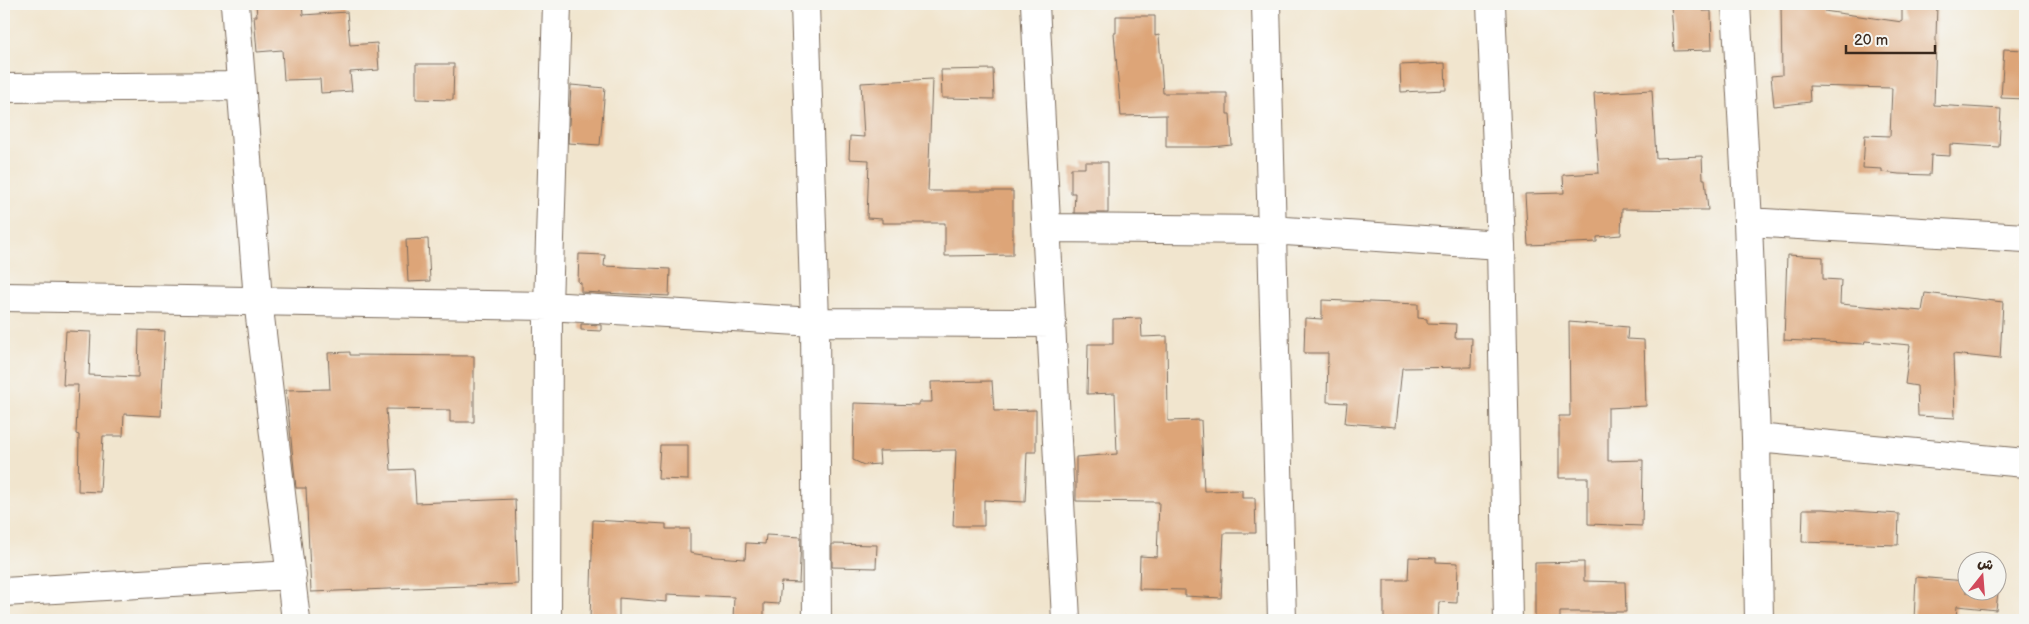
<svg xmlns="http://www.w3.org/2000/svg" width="2029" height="624" font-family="'Balsamiq Sans','Playpen Sans Arabic',sans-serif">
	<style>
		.building { fill: #dda578 }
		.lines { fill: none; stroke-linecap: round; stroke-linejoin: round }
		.minor-casing { stroke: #7b6b5c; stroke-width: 30 }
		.minor { stroke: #fff; stroke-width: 28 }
	</style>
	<rect width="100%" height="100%" fill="#f6f6f2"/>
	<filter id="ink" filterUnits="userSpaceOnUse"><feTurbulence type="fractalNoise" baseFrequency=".02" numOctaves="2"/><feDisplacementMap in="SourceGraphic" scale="10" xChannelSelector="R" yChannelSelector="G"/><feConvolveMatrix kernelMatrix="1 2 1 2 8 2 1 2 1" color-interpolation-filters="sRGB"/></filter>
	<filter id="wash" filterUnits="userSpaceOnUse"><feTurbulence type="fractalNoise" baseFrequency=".0096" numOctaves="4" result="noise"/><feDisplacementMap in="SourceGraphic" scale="20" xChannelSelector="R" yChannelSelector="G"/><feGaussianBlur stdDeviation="1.12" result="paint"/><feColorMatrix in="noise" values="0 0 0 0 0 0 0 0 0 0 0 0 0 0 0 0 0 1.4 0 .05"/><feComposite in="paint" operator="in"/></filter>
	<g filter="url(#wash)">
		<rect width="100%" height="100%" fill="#f1e5ce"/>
		<g id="blocks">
			<path class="building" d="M256 4H302L303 15 347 12 350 45 377 43 379 70 350 72 352 91 321 93 320 79 284 80 282 50 257 52 254 16H257Z
				M1671 4H1703V11H1711L1712 50 1674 51Z
				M1781 4H1824V11L1902 22V4H1937L1934 105 2001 109 1999 147 1950 144V156L1931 155 1930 175 1899 174 1882 172V169L1863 168 1865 135 1890 136 1892 88 1809 86 1810 102 1774 106 1771 76 1782 75Z
				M1116 16H1155V36L1159 35 1163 93H1227V114H1230L1232 145 1210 147H1166V115L1121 116 1114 33H1116Z
				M2004 49 2025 50V99L2001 98Z
				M1445 63 1446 90 1401 92 1400 65Z
				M416 64H454L453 100 416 99Z
				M993 69 994 99 942 98 941 70Z
				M932 79 928 191H1013V255L945 256V223H882V219L867 218 869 160 849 159 850 136 864 137 861 83Z
				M571 85 605 88 600 145 568 143Z
				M1652 90 1656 158 1702 156 1703 179H1705L1708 210 1622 209 1621 235 1597 237V242L1528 245 1525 194 1564 193 1563 175 1599 173 1594 93Z
				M1085 162H1108V213H1074L1075 193H1071V168H1085Z
				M428 239 430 281 408 282 406 240Z
				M579 254 605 255 604 266 670 269 669 296 581 292V283L578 282Z
				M1787 255 1823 257V279L1841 280 1840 304 1922 311 1925 293 2003 302 2000 359 1953 354 1955 418 1918 416 1917 386 1905 384 1910 345 1865 341 1864 344 1784 340Z
				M1322 300 1418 304V318L1427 319V323L1456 324 1455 338H1472L1471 367 1402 368 1396 427 1345 423 1347 403 1327 402 1328 353H1304L1305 318 1322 319Z
				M1141 318 1142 337 1167 336 1168 421 1201 420 1204 491 1242 490V498H1255L1256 533H1224L1221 598 1185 596V590L1139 589 1140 556 1157 557 1159 502 1076 501V457L1117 454 1115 393 1087 394 1088 344H1113V319Z
				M1569 322 1628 327 1627 339 1644 340 1646 406 1608 408V461L1643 460 1642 526 1588 524V478H1559V416H1570Z
				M581 324 601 325V331L581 330Z
				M139 330 165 331 161 416 124 414 123 436H103L100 492 78 491 79 435 76 434 78 385H63L66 331 91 332 89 375 138 377Z
				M350 352V355L474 356V422H450V410L386 409 391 470 414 469 416 503 515 499 518 584 311 592 306 488H296L286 390 330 389 328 353Z
				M992 381 994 411 1036 410V452H1027L1025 502 984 500V526H953L956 450 879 451 880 464 864 465 853 460 854 403 919 405V402H932L931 382Z
				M660 445H688V480L658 479Z
				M1803 509H1823L1899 514 1898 545 1802 542Z
				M593 520 666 524V529H690V553L715 557 745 559 746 543 765 544 766 535 801 537 799 583 781 582 779 604 764 603V620H733L734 597 667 594V602L619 598V620H590Z
				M832 544 877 545 876 568 832 567Z
				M1409 557 1436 558V562L1458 563 1457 603 1439 602 1438 620H1384V580H1408Z
				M1584 562V581L1625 582 1626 612H1560V620H1535V563Z
				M1916 577 1966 581V592H1996V582L1999 583 1996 610 1957 606 1956 620H1914Z"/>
		</g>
	</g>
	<g filter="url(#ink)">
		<use href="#blocks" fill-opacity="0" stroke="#7b6b5c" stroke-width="1"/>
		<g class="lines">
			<g class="minor-casing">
				<path id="minor" d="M235 4 258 300 296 620
					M805 4 815 322 817 620
					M1035 4 1066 620
					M1266 4 1282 620
					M1491 4 1501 245 1508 620
					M1736 4 1748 222 1756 438 1759 620
					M4 88 241 86
					M1748 222 2025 238
					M1048 228 1270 230 1501 245
					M4 297 548 306 815 322 1052 323
					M1756 438 2025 463
					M4 592 292 575
					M547 620 548 306 557 4"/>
			</g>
			<use href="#minor" class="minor"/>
		</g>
	</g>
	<rect width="2029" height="624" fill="none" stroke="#f6f6f2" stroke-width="20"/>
	<g transform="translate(1982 576) rotate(17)"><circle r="24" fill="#f6f6f2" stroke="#aba49d"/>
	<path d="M0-4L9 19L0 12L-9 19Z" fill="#d1495b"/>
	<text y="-8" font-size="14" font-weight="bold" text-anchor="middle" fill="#3b2a1e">ش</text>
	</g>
	<path d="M1846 45v8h89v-8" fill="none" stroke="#3b2a1e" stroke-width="2.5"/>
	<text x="1854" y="45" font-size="15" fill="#3b2a1e" stroke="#f6f6f2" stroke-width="4" paint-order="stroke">20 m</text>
</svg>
